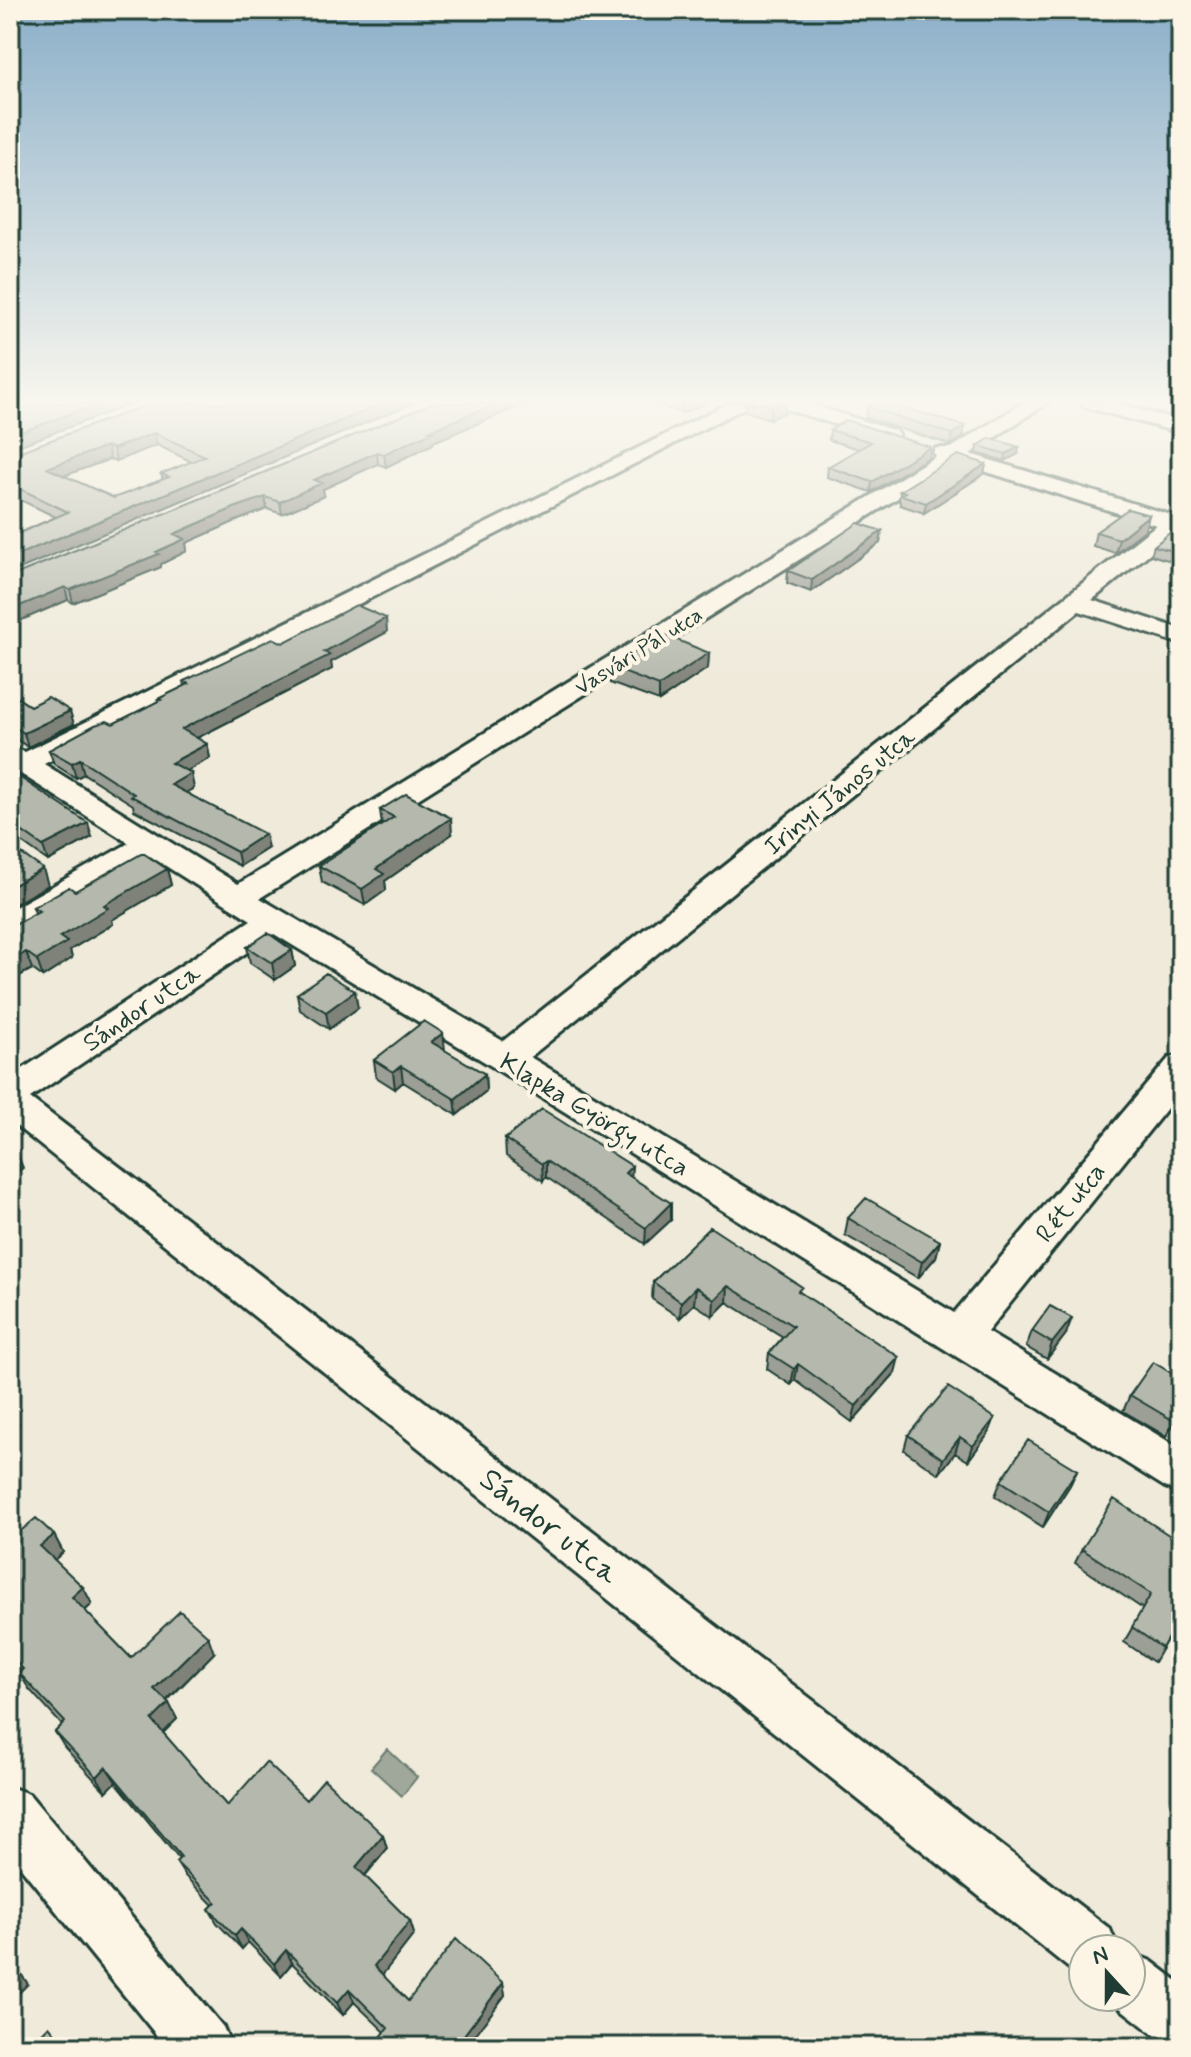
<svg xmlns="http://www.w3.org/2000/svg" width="1191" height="2057" font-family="Mynerve,sans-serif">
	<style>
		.water { fill: #9fa89a; stroke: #6c7d71; stroke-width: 2 }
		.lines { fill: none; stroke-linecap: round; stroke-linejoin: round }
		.minor-casing { stroke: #1f3d34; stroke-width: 6 }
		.minor { fill: #fcf5e5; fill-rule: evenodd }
		.wall { fill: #9c9f95; stroke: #1f3d34; stroke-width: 2; fill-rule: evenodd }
		.shaded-wall { fill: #7f8279; stroke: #1f3d34; stroke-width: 2 }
		.building { fill: #b5b9ad; stroke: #1f3d34; stroke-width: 2; fill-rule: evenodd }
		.labels { text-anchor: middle; stroke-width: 8; stroke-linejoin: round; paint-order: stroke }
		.far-street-label { font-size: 22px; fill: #1f3d34; stroke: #fcf5e5 }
		.street-label { font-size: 26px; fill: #1f3d34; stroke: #fcf5e5 }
		.near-street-label { font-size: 32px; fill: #1f3d34; stroke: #fcf5e5 }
	</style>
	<rect width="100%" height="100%" fill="#efeada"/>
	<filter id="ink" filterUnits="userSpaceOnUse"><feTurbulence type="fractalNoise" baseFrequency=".0125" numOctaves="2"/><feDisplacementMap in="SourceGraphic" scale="16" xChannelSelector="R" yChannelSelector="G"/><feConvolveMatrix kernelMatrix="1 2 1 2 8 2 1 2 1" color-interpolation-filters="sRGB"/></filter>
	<g filter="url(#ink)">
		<path class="water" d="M387 1749 417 1777 402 1796 371 1768Z"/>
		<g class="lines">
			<g class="minor-casing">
				<path id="minor" d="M729 403H754L44 764 238 884 936 456 933 452 936 448H951L1023 403H1047L970 454 1181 518V528L1092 600 1181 629V644L1079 611 530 1057 954 1313 1169 1058 1181 1055V1091L987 1332 1181 1449V1493L1165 1487 493 1067 274 934 30 1098 1110 1929 1118 1949H1083V1974L1070 1969 10 1121V1077L251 920 150 856 21 930 10 933V910L129 843 10 767V747L25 752ZM955 462 1156 525 503 1041 260 898Z
					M776 403H807L896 431 899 435 896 439H882L779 407Z
					M1082 403H1115L1181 421V433L1085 407Z
					M10 1787 29 1794 223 2027 232 2047H166L10 1854Z
					M1131 1953 1151 1961 1181 1984V2047L1161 2040 1111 2001 1109 1997H1131Z"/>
			</g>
			<use href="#minor" class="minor"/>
		</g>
		<path class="wall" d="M153 403H413L10 573V537L56 517 10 495V455ZM157 445 192 462 161 474 163 480 114 498 63 476 110 459 116 461Z
			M433 403H527L433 442V444L386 467 378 464 323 489 324 496 282 514 267 509 236 521 186 543 187 551 161 564V567L73 603 68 600 10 625V577Z
			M654 403H706L682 413Z
			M746 403H785V412L770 419 745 411Z
			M867 407 965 426 963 437 951 445 866 418Z
			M830 430 929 457 871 492 827 477 828 467 859 449 829 440Z
			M978 446 1018 454 1005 461 977 453Z
			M986 464 984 474 924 513 900 505V502L899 501 900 491Z
			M1149 515 1145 530 1115 553 1093 546 1096 532Z
			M1181 525V564L1151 555 1154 546Z
			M882 531 880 543 811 592 787 583 788 571Z
			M387 632 331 662 332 669 197 738 207 744 210 758 186 771 194 788 186 792 268 848 240 866 134 810 133 805 84 774 76 778 54 764 49 750 113 724 159 701 158 699 185 686 184 681 283 643Z
			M709 653 708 668 659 701 610 683V667Z
			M10 693 30 706 74 724 28 747 10 735Z
			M10 771 92 837 48 861 10 834Z
			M380 810 452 834 385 881 386 890 365 905 322 882 319 866 382 825Z
			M167 869 171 885 112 920 113 924 70 950 72 958 43 977 32 969 10 981 35 913 33 907Z
			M247 947 292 950 295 966 275 980 250 963Z
			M297 994 358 1008 329 1029 300 1010Z
			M444 1050 485 1074 486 1091 457 1115 403 1082 395 1089 376 1077 374 1060Z
			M505 1139 671 1220 645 1244 546 1177 543 1181 506 1156Z
			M848 1218 940 1241 936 1257 918 1278 845 1235Z
			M710 1227 801 1293 895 1373 852 1422 795 1380 791 1385 767 1369 769 1353 783 1337 727 1302 713 1316 694 1304 680 1318 652 1299 653 1282Z
			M1032 1331 1066 1334 1047 1359 1026 1347Z
			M1181 1379V1413L1166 1436 1123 1411 1130 1395Z
			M989 1433 968 1461 955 1453 939 1474 904 1450 908 1435Z
			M1077 1470 1070 1485 1043 1527 995 1496 1001 1481Z
			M54 1535 63 1552 54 1560 83 1587 92 1604 85 1611 131 1658 214 1653 167 1701 177 1719 163 1733 227 1806 306 1800 383 1835 387 1849 365 1876 410 1921 414 1934 382 1975 408 2001 503 1983 505 1995 466 2047H373L385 2032 354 2002 343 2015 292 1963 281 1976 248 1942 242 1949 217 1923 209 1909 213 1905 185 1876 176 1862 179 1859 116 1782 106 1792 65 1748 55 1732 62 1725 29 1689 19 1673 20 1672 10 1662V1540Z
			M1181 1543V1620L1179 1619 1154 1662 1124 1642 1143 1609 1075 1563 1082 1549Z"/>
		<path class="shaded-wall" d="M100 403H134L10 449V436Z
			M384 403H413L10 573V558Z
			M498 403H527L433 442V444L386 467 384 454 429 431Z
			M682 403H706L682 413Z
			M780 403H785V412L770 419 771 407Z
			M965 426 963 437 951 445 952 434Z
			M154 433 157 445 116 461 113 449Z
			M107 446 110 459 50 481 47 468Z
			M930 447 929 457 871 492 872 482Z
			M1019 447 1018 454 1005 461 1006 454Z
			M377 452 378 464 323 489 324 496 282 514 280 502 314 480Z
			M986 464 984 474 924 513 926 503Z
			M265 497 267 509 236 521 186 543 187 551 161 564V567L73 603 70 590 156 552 174 534 234 508Z
			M1149 515 1145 530 1115 553 1119 539Z
			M882 531 880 543 811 592 812 580Z
			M65 587 68 600 10 625V610Z
			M386 618 387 632 331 662 332 669 185 744 182 729Z
			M709 653 708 668 659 701V686Z
			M70 711 74 724 28 747 24 733Z
			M207 744 210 758 174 778 171 763Z
			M80 759 84 774 76 778 72 763Z
			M191 773 194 788 175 799 171 785Z
			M451 818 452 834 385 881 386 890 365 905 362 889 376 869Z
			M88 823 92 837 48 861 43 846Z
			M265 834 268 848 240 866 237 852Z
			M43 869 48 885 13 905 10 895V887Z
			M167 869 171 885 112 920 113 924 70 950 72 958 43 977 37 960 60 937 104 905Z
			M292 950 295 966 275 980 272 963Z
			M26 952 32 969 10 981V962Z
			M355 991 358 1008 329 1029 326 1012Z
			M443 1033 445 1050 431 1042Z
			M401 1066 403 1082 395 1089 393 1072Z
			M485 1074 486 1091 457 1115 455 1099Z
			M16 1151 23 1168 10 1177V1156Z
			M546 1161V1177L543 1181 542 1164Z
			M632 1166 631 1183 625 1173Z
			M671 1203V1220L645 1244 646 1228Z
			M940 1241 936 1257 918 1278 922 1262Z
			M728 1286 727 1302 713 1316 714 1300Z
			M696 1287 694 1304 680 1318 681 1302Z
			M1072 1318 1066 1334 1047 1359 1052 1343Z
			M899 1357 895 1373 852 1422 856 1406Z
			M798 1364 795 1380 791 1385 794 1369Z
			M10 1405 19 1424 10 1431Z
			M1181 1410V1413L1166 1436 1174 1421Z
			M995 1418 989 1433 968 1461 973 1446Z
			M960 1437 955 1453 939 1474 943 1459Z
			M1077 1470 1070 1485 1043 1527 1049 1512Z
			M54 1535 63 1552 50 1564 40 1546Z
			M83 1587 92 1604 81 1614 72 1597Z
			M208 1636 214 1653 162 1705 154 1689Z
			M169 1703 177 1719 160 1736 152 1720Z
			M106 1767 116 1782 106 1792 97 1777Z
			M383 1835 387 1849 360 1881 356 1867Z
			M410 1921 414 1934 379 1979 374 1966Z
			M241 1929 248 1942 242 1949 235 1936Z
			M286 1950 292 1963 281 1976 274 1964Z
			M10 1958 28 1984 10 2002Z
			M503 1983 505 1995 466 2047H455Z
			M349 1989 354 2002 343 2015 337 2003Z"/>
		<path class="building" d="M24 403H100L10 436V418L14 417 10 415V408Z
			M153 403H384L10 558V537L68 512 10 484V455ZM154 433 205 456 161 474 169 477 114 498 47 468 107 446 113 449Z
			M433 403H498L429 431 432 432 384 454 377 452 314 480 322 483 280 502 265 497 234 508 174 534 185 539 156 552 159 554 70 590 65 587 10 610V577Z
			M759 403H780L771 407Z
			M874 403H889L965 426 952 434 867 407Z
			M846 420 930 447 872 482 828 467 871 442 830 430Z
			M990 438 1019 447 1006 454 978 446Z
			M958 455 986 464 926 503 901 495 905 492 900 491Z
			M1128 509 1149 515 1119 539 1096 532Z
			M858 523 882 531 812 580 788 571Z
			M1179 525H1181V553L1154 546Z
			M356 605 386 618 324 652 330 655 182 729 207 744 171 763 191 773 171 785 265 834 237 852 131 796 134 794 80 759 72 763 49 750 95 725 107 721 113 724 161 700 158 699 189 684 184 681 273 638 283 643Z
			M665 635 709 653 659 686 610 667Z
			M10 693 30 706 48 697 70 711 24 733 10 724Z
			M10 771 88 823 43 846 10 823Z
			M406 794 451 818 376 869 384 874 362 889 319 866 394 817 380 810Z
			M13 848 43 869 10 887V850Z
			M143 853 167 869 104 905 108 908 60 937 67 942 37 960 26 952 10 962V927L39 911 33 907 69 887 75 891Z
			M268 933 292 950 272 963 247 947Z
			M326 973 355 991 326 1012 297 994Z
			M424 1021 443 1033 431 1042 485 1074 455 1099 401 1066 393 1072 374 1060Z
			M542 1109 632 1166 625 1173 671 1203 646 1228 546 1161 542 1164 505 1139Z
			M10 1147 16 1151 10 1156Z
			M866 1198 940 1241 922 1262 848 1218Z
			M710 1227 802 1287 798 1291 899 1357 856 1406 798 1364 794 1369 769 1353 793 1326 728 1286 714 1300 696 1287 681 1302 653 1282Z
			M1050 1306 1072 1318 1052 1343 1032 1331Z
			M1153 1362 1181 1379V1410L1174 1421 1130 1395Z
			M948 1387 995 1418 973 1446 960 1437 943 1459 908 1435Z
			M1028 1440 1077 1470 1049 1512 1001 1481Z
			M1114 1499 1181 1543V1615L1162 1648 1132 1627 1151 1594 1082 1549Z
			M36 1518 54 1535 40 1546 83 1587 72 1597 131 1658 180 1611 208 1636 154 1689 169 1703 152 1720 227 1806 266 1762 306 1800 324 1779 383 1835 356 1867 410 1921 374 1966 408 2001 456 1939 503 1983 455 2047H373L388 2028 349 1989 337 2003 286 1950 274 1964 241 1929 235 1936 209 1909 216 1902 176 1862 181 1857 106 1767 97 1777 55 1732 65 1722 19 1673 23 1669 10 1656V1540Z
			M49 2026 66 2047H29Z"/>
	</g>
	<linearGradient id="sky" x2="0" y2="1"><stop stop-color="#8bafc9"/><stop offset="0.58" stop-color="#f8f6ee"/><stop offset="1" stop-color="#f8f6ee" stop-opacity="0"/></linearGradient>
	<rect width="1191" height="691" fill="url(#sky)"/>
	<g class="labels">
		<g class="far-street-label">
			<text transform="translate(638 650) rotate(-32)" y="8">Vasvári Pál utca</text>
		</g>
		<g class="street-label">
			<text transform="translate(839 791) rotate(-39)" y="9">Irinyi János utca</text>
			<text transform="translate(141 1007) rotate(-34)" y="9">Sándor utca</text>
			<text transform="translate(595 1114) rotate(31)" y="9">Klapka György utca</text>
			<text transform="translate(1070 1202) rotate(-51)" y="9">Rét utca</text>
		</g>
		<g class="near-street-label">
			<text transform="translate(550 1525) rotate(38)" y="11">Sándor utca</text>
		</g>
	</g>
	<rect width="1191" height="2057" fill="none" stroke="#fcf5e5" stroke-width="40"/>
	<rect x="20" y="20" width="1151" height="2017" fill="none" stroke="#1f3d34" stroke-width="3" filter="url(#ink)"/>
	<g transform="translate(1107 1973) rotate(339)"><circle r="38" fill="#fcf5e5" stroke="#a4ab9e" stroke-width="2"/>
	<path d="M0-6L14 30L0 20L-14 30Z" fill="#1f3d34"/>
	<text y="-12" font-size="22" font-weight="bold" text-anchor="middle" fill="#1f3d34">N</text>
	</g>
</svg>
